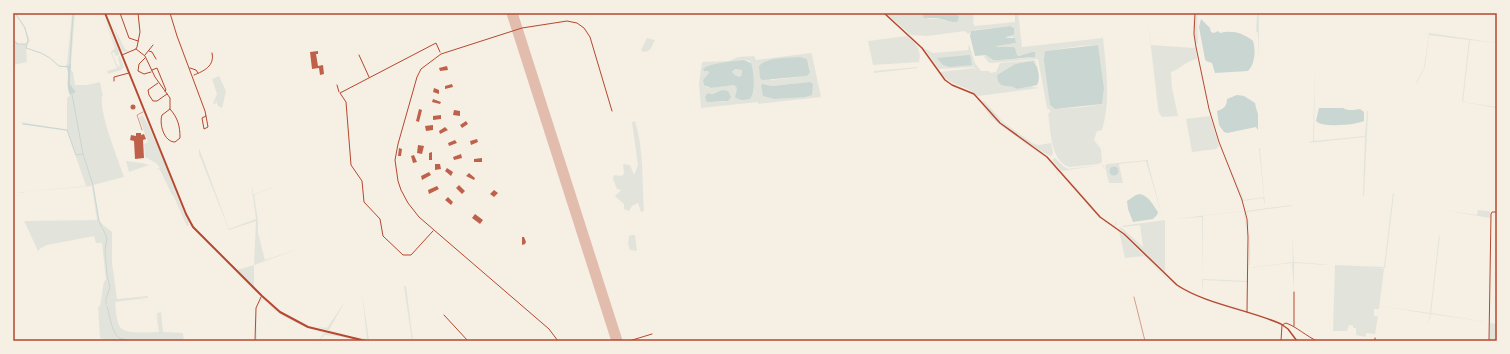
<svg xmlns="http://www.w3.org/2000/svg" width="1510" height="354" font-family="Quicksand,sans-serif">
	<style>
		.green { fill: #e2e4dc; fill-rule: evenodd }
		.water { fill: #c9d6d2; fill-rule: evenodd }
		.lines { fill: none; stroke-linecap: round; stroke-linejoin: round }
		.stream { stroke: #c9d6d2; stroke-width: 1 }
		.runway { stroke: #e2bdae; stroke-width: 11 }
		.building { fill: #bf614a }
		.path { stroke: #b5482f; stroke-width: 0.5 }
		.service { stroke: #b5482f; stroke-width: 0.5 }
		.minor { stroke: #b5482f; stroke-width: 1 }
		.secondary { stroke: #b5482f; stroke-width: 1.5 }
		.primary { stroke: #b5482f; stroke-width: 2 }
		.neatline { fill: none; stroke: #b5482f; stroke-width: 1.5 }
	</style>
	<rect width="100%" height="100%" fill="#f6efe4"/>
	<path class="green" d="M15 13 23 23 30 41 26 45 27 62 13 65V39L19 44H26L28 39 23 24Z
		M72 13H75L71 63H70L68 67H60L51 59 59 66H65L67 64Z
		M102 13 116 47 104 13 119 52V55L116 56 114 52 112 53 118 67 120 66 118 57 120 56 124 67 121 70 108 74 107 71 117 68 111 53V52L115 48Z
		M885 13H921C926 24 937 15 945 21L957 14 955 13H974L973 23 975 26 1015 22V13H1018L1022 47 1103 38C1106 68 1111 101 1102 130L1097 131 1094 140 1101 149 1102 162 1099 164 1069 167C1050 160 1051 131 1048 114L1051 111 1047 108 1038 59 989 63 985 58 984 56 986 55 993 60 1033 58 1017 55 1013 47H995L997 46 1016 43 1015 39 1013 37 1006 38V37L1013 36 1014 34 1013 26 975 30 968 34 965 31 928 36 911 35ZM1098 45 1104 88 1102 104 1084 107 1055 109 1050 105 1045 51 1080 46Z
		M1194 13V37L1197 59C1186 61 1179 70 1171 72L1172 88 1178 116 1162 117 1159 113 1158 107 1147 14 1151 45 1194 48 1195 47C1193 36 1192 24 1194 13Z
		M1196 13H1197L1198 44 1196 42 1195 38Z
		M1259 13V60L1258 33 1256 31 1257 14Z
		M113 26 125 49 129 51 125 52 122 51Z
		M1429 33 1497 43 1470 40 1463 102 1497 107V108L1462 102 1469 40 1429 35 1425 67 1416 85 1413 96 1417 81 1424 68Z
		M907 36C916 43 922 50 919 62L873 65 868 41Z
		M647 38 655 40C651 46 652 52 643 52L641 50Z
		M969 44 975 63 981 71H989L990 73 996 72 1000 63 1035 60 1038 68 1037 69V65L1033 61 1015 64 997 75C1003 93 1007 81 1017 89L1035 85 1032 87 1040 88 978 96C965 84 952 88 940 72L974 68 976 70 974 67 939 69 924 48 933 53 968 50Z
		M811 53 812 55 821 97 758 104V97V102L701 108 699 83 702 62 729 61 738 57 754 56 756 60ZM800 57 807 59 810 69 807 76 771 80 766 61ZM744 60 750 61C753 70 757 92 750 99H736L737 88 734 85 711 88 706 87V76L709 73 708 71H704L715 64ZM810 82 799 97 775 99 765 84 772 86ZM722 90 725 102H710L709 93 710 94Z
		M917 67V68L874 73V71Z
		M1315 67 1314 141 1365 136 1367 111H1368L1364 196H1363L1365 137 1308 143 1313 141Z
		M735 69 742 70V75L739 77 735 75 732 72Z
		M71 70 73 72 75 85H87L100 82 103 97 102 96C99 113 118 159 124 177L93 185V186L99 220 103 225 112 232V263L117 299 148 296V298H139L147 300 138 299 115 302C116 310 116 320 120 327 125 335 150 332 159 332L156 313 159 322 157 313 161 312 163 332 183 333 184 341H110L100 338 98 307 100 306 104 281 106 280 102 243H96L94 236 47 245 41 248 38 251 26 225 24 221 97 220 92 186 13 193 86 186 67 131 23 124 21 122 67 130V98L70 95 76 92 70 84Z
		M219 76 226 91 222 108 218 106 216 101 215 105 213 103 217 94 212 79Z
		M982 101H984L1004 123 1034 144 1039 145 1051 143 1053 152 1052 156C1047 155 1043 152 1038 149 1017 136 997 121 982 101Z
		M982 106 1002 125 1047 159 1057 169 1059 181 1056 169 1047 159 1003 127 991 117Z
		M142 115C148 118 184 211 190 225L186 219 166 168 189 225 187 226 173 195H172L160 170 157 169 160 168 156 163 145 157 144 144 148 142 139 118Z
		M1210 116 1219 146 1216 149 1192 152 1186 119Z
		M635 121C644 149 642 182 644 211L641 212 638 203 632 206 629 211 624 209V204L615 196 621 190 617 189 613 179 614 175 622 176 624 173 623 164 630 165 634 175 638 165 632 122Z
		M199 148 229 229 256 219 252 189H253V194H255L281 184 254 195 258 221V233L265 260 301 248 254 265V287L237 270 254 265 256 221 229 230 199 154Z
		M1261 148 1260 150 1265 205 1263 198 1243 201 1224 153V152H1225L1224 153 1244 200 1264 197 1259 149Z
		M1055 158 1063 166 1068 169 1102 165H1103L1105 170 1102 165 1062 171C1076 189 1096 215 1115 225L1116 220V225L1115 226 1098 213 1053 161V159Z
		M1148 160V163L1163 219 1146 161 1119 164 1123 183H1109L1105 166 1107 164Z
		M126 161 142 163 149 165 129 172Z
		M1393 193H1394L1385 268H1379L1384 269 1379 309H1374V316H1378L1375 334 1366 333V337L1356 335V328H1353V326L1349 325 1347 331H1333L1335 265 1384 267Z
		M1292 205 1291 206 1247 212C1249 229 1252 251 1249 267V223L1246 211Z
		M1443 210 1477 215 1478 210 1489 211 1490 213V218Z
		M1242 211H1244L1245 212 1247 239 1244 211 1203 216 1202 279 1247 281V299V283L1246 282 1203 280 1202 295 1244 310 1247 308 1245 310 1202 295V217L1175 219Z
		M1165 220V272L1118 227 1122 228 1143 247 1140 225 1124 227 1121 226Z
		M1119 231 1168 279 1181 288 1178 289 1179 288 1166 278 1144 256 1125 258Z
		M1292 234 1294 262 1334 265 1294 263V292L1292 263 1249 268V307V268L1293 262Z
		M632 235H635L637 251 630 250 628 243 629 236Z
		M1440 235 1431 313 1487 322 1431 314 1428 326 1430 314 1380 306 1430 313 1439 236Z
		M404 286H406L413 341H412Z
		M362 293 369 340 376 341H371C345 332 317 330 292 318L315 327 327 328 346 300 329 330 367 339Z
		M262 299 284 315 302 325 319 331 362 341 337 336 325 335 318 341 324 333C309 328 294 323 280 314 274 310 269 304 263 300L259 303 257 307V339L256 341 257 307 259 302Z
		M1490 323 1497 324V341H1489Z"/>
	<path class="water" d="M921 13H955L959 16 958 20 957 22C949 22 947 20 941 19 935 17 930 19 924 18Z
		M1201 19 1210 28 1211 32 1214 33 1218 31 1220 33C1232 30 1243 33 1253 41 1256 50 1255 64 1248 71L1215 73 1212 63 1206 61 1205 59 1199 27Z
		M1011 26 1014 28V35L1006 37V38H1015L1016 43 997 46 996 47H1013L1015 48 1017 55 1019 56 1033 52H1035V57L999 60H993L986 55 975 56 970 36 971 31Z
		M1098 45 1104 88 1102 104 1055 109 1050 105 1044 61 1045 51Z
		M970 55 972 65 950 67 943 65 937 58Z
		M800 57 807 59 810 72 807 76 762 80 760 78 759 66C766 57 790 58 800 57Z
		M744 60 751 63C754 71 756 93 750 99L742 100 735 98 737 88 734 85 711 88 704 85 703 80 709 73 708 71H704L703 69C709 63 734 61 744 60ZM735 69 742 70V75L739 77 735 75 732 72Z
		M1033 61C1038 66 1041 78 1037 85L1017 89C1009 83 998 91 997 75L1015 64Z
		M70 62 71 64 70 84 76 92 70 95C65 85 70 75 67 67L69 65Z
		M810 82 813 84 812 95 805 97 775 99 763 96 761 85 763 84 772 86Z
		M722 90 728 91 731 97 728 101 710 102H707L705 97 708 93 712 94Z
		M1237 95 1244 96 1255 103 1256 108 1258 114V130L1256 127 1227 133 1224 132 1219 125 1217 111C1224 109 1227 106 1227 99Z
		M1319 108H1343C1347 111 1355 110 1360 109L1364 112V121C1356 125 1322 128 1316 121Z
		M1109.5 171a4.5 4.5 0 1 1 9 0a4.5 4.5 0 1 1-9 0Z
		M1140 194C1149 196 1153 205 1158 212L1157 215 1153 219 1133 222 1128 209 1127 201 1136 195Z"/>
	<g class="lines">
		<path class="stream" d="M15 13 25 28 28 40 26 48 41 53 50 58
			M13 39 17 44H26
			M51 59 59 66 68 67
			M70 62 73 13
			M72 94 83 154 93 185 99 221 102 228
			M23 124 67 130 76 155 83 154
			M103 229 107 238 105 250 107 275 110 287 106 299V304
			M107 306C109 314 112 333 119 338 122 339 125 339 128 341"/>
		<path class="runway" d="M512 13 617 341"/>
	</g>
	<path class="building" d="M318 51V54H316L318 66 323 65 324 74 320 75 319 68 312 69 310 52Z
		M447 66 448 70 440 71 439 68Z
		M452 84 453 87 445 89V86Z
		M434 88 439 90V94L433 92Z
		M433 99 441 102 440 104 432 102Z
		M130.5 107a2.5 2.5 0 1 1 5 0a2.5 2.5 0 1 1-5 0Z
		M419 109 422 110 419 122 416 121Z
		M454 110 460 111V116L453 115Z
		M441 115V119L433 120V116Z
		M466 121 468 124 462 128 460 125Z
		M433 125V130L426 131 425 126Z
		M445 127 448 130 440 134 439 131Z
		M136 133H141V135L144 134 146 139 143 140 144 158 135 159 134 141 130 140 131 135 136 136Z
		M477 139 478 142 471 145 470 141Z
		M455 140 457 143 449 146 448 143Z
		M418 145 424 146 422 154 417 153Z
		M399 148 402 149 401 156H398Z
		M432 152V160H429V153Z
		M461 154 462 158 454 160 453 157Z
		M414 155 417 162 413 163 411 156Z
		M482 158V162H474V159Z
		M435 164H440L441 169 435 170Z
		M447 168 453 172 451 176 445 171Z
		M429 172 431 175 422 180 421 176Z
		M469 173 475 178 474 180 466 176Z
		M459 185 465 191 462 194 456 188Z
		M437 186 439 189 429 194 428 190Z
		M494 190 498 193 494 197 490 194Z
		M448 197 453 202 451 205 445 200Z
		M475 214 483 220 480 224 472 218Z
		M522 237H524L526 242 525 244 522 245Z"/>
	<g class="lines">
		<path class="path" d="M1134 297 1145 341"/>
		<path class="service" d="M142 130 137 115 143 112"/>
		<path class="minor" d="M120 13 129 38 138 41
			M170 13 177 36 205 111 206 116 202 118 204 129 208 127 206 116
			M1195 13 1194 34 1196 47 1209 109 1219 142 1242 200 1247 219 1248 237 1247 312
			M136 49 145 56 155 77 170 98V109L162 115C159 124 164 142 175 142L180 138C180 126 178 118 170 109
			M149 51 152 52 156 59
			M122 55 136 49 137 47 140 32 138 13
			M145 55 153 45
			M359 55 369 77
			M145 58 139 64 138 71 144 74 151 72
			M190 68 196 70 198 73
			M152 70 157 68 166 90 165 91
			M194 75C204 71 215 66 212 53
			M114 81V77L129 73
			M158 83 148 90 149 95 153 101H157L167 94
			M337 85 339 92
			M433 231 411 255H403L383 236 380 219 364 202 362 181 351 165 346 102 340 93 436 43 440 52
			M1294 292V326
			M444 315 468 341
			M255 341 256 308 261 297
			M558 341 549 329 434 230 419 217 408 203 401 190 398 181 395 160 398 144 417 77 421 69 441 54 522 28 567 21 577 23 584 28 590 37 612 111
			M629 341 652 334
			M1281 341 1282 325 1286 323C1297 327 1306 336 1317 341
			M1375 341V338
			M1489 341 1491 214 1492 212H1497"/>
		<path class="secondary" d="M884 13 922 48 945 80 952 85 974 94 1000 123 1047 157 1100 217 1124 234 1177 285C1205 304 1250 310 1281 324L1288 329 1297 341"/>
		<path class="primary" d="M105 13 186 214 193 227 262 296 280 312 308 327 366 341"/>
	</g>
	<rect width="1510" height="354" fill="none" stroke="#f6efe4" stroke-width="28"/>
	<rect x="14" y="14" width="1482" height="326" class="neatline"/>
</svg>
